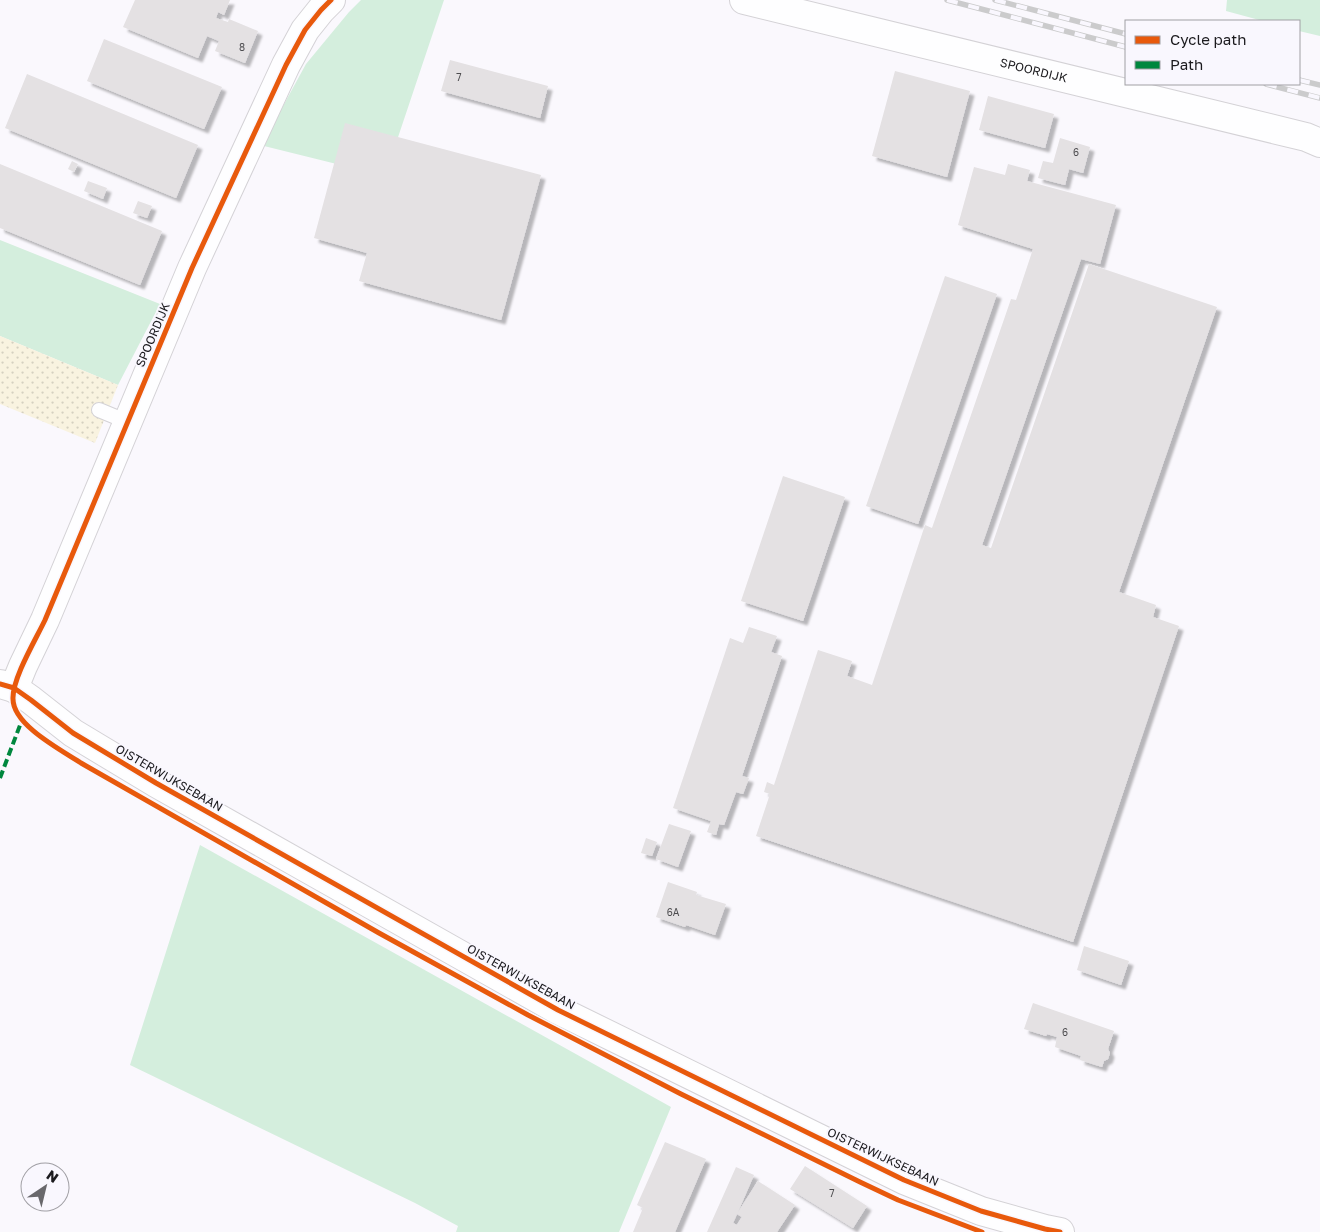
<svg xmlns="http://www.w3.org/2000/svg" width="1320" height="1232" font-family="'Golos Text',sans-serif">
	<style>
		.green { fill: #d4eedd }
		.sand { fill: url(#sand-dots) }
		.building { fill: #e4e1e3; fill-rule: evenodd; filter: url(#shadow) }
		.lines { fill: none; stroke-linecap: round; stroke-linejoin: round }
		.lane-casing { stroke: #d4d2d6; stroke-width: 16 }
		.street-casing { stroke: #d4d2d6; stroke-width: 30 }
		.lane { stroke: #fefeff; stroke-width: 14 }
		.street { stroke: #fefeff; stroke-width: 28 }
		.rail-casing { stroke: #cbcbcc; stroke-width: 5.5 }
		.rail { stroke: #f9f7fe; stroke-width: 4; stroke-dasharray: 11; stroke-linecap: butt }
		.quiet { stroke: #00873e; stroke-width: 4; stroke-dasharray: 8 4; stroke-linecap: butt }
		.cycleway-casing { stroke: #f9f7fe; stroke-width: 8 }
		.cycleway { stroke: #e8590c; stroke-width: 5 }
		.labels { text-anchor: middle; stroke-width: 4; stroke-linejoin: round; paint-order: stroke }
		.number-label { font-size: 10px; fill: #4d4c4f }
		.street-label { font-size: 12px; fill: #1b1a1e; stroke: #f9f7fe }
	</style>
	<defs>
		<pattern id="sand-dots" width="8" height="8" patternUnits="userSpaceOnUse" patternTransform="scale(1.25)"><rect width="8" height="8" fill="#f9f3e0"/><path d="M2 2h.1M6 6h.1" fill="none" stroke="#d5d0c0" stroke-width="1.8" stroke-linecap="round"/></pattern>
		<filter id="shadow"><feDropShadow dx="4.5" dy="4.5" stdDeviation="1" flood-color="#0004"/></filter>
	</defs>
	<rect width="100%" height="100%" fill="#faf8fd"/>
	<path class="green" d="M361 0H444L385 176 264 146 277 117 306 64 349 12Z
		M1227 0H1320V36L1299 31V21H1263L1226 11Z
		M0 240 160 304 118 385 0 336Z
		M200 845 671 1107 619 1232H456L458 1226 415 1203 130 1065Z"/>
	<path class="sand" d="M0 336 118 385 95 443 0 404Z"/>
	<path class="building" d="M135 0H230L224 15 218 12 216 18 228 22 229 19 258 31 245 63 215 51 219 41 207 36 198 58 123 27Z
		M104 39 222 87 204 129 87 81Z
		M450 60 548 86 540 118 441 91Z
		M895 71 970 91 947 177 872 156Z
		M27 74 198 145 176 198 5 128Z
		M988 96 1054 114 1045 148 979 130Z
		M345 123 541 175 501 320 359 281 367 253 314 238Z
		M1060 138 1090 147 1083 173 1069 169 1065 185 1038 178 1043 161 1053 163Z
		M72 161 78 164 74 172 68 169Z
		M0 164 162 231 140 285 0 228Z
		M1008 164 1030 170 1027 181 1116 205 1100 264 1081 259 982 545 991 548 1089 264 1217 307 1119 592 1156 605 1153 617 1179 626 1073 942 756 836 770 794 764 792 767 782 774 785 818 650 852 661 847 676 872 685 925 525 932 528 1011 299 1016 300 1033 249 958 225 974 167 1005 175Z
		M88 181 107 188 103 199 84 191Z
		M138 201 152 206 147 218 133 213Z
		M945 276 997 294 918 524 866 506Z
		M783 476 845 497 803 621 741 601Z
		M749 627 777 636 771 652 782 656 742 776 749 778 743 794 736 792 724 825 719 824 716 835 707 832 711 821 673 808 730 638 743 643Z
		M669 824 691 831 678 867 656 859Z
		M646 838 657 842 652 856 641 853Z
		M668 882 697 892 696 895 726 904 715 935 686 925 685 927 656 917Z
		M1084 946 1129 961 1121 985 1077 970Z
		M1033 1003 1114 1031 1108 1049 1110 1053 1108 1059 1104 1061 1102 1067 1080 1060 1081 1056 1055 1047 1057 1037 1047 1034 1046 1036 1024 1029Z
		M665 1142 706 1159 675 1232H633L643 1208 637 1205Z
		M805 1166 867 1206 853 1228 790 1189Z
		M736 1167 754 1175 738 1212 758 1181 795 1205 777 1232H707ZM737 1214 742 1217 737 1225 733 1223Z"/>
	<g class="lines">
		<g class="lane-casing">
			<path id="lane" d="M99 410 128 422"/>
		</g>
		<g class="street-casing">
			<g id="street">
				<path id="s1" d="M744 0 1306 137 1320 143"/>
				<path d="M0 684 14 688 31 700 73 733 156 783 558 1010 904 1180 981 1211 1045 1229 1060 1232"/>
				<path d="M14 688 23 666 45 620 192 268 286 65 305 30 321 10 331 0"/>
			</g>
		</g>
		<use href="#lane" class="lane"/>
		<use href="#street" class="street"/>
		<g class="rail-casing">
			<path id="rail" d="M947 0 1126 47
				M995 0 1126 34
				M1299 80 1320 85
				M1266 84 1320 98"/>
		</g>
		<use href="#rail" class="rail"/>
		<path class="quiet" d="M0 778 22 720"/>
		<g class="cycleway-casing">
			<path id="cycleway" d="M331 0 321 10 305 30 286 65 192 268 45 620C36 639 12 679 13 699 13 725 61 750 81 763L379 933 528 1015 681 1094 860 1182 898 1200 982 1232
				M0 684 14 688 31 700 73 733 156 783 558 1010 904 1180 981 1211 1045 1229 1060 1232"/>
		</g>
		<use href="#cycleway" class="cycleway"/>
	</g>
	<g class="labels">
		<g class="number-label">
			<text x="242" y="51">8</text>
			<text x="459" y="81">7</text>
			<text x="1076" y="156">6</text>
			<text x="673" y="916">6A</text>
			<text x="1065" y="1036">6</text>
			<text x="832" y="1197">7</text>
		</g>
		<g class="street-label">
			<text dy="4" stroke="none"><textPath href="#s1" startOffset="298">SPOORDIJK</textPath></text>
			<text transform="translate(153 335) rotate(-67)" y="4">SPOORDIJK</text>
			<text transform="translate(169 778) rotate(30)" y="4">OISTERWIJKSEBAAN</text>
			<text transform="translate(521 977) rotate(29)" y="4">OISTERWIJKSEBAAN</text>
			<text transform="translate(883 1157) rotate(25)" y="4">OISTERWIJKSEBAAN</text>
		</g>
	</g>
	<rect x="1125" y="20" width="175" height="65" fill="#f9f7fe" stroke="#a09fa4"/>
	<rect x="1135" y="36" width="25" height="8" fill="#e8590c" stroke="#a09fa4"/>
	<text x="1170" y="45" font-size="15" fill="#1b1a1e">Cycle path</text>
	<rect x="1135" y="61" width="25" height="8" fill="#00873e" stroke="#a09fa4"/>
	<text x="1170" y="70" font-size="15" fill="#1b1a1e">Path</text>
	<g transform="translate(45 1187) rotate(35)"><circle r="24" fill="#f9f7fe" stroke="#a09fa4"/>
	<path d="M0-4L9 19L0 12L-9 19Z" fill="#69686c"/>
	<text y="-8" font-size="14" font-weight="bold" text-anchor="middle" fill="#1b1a1e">N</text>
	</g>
</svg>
